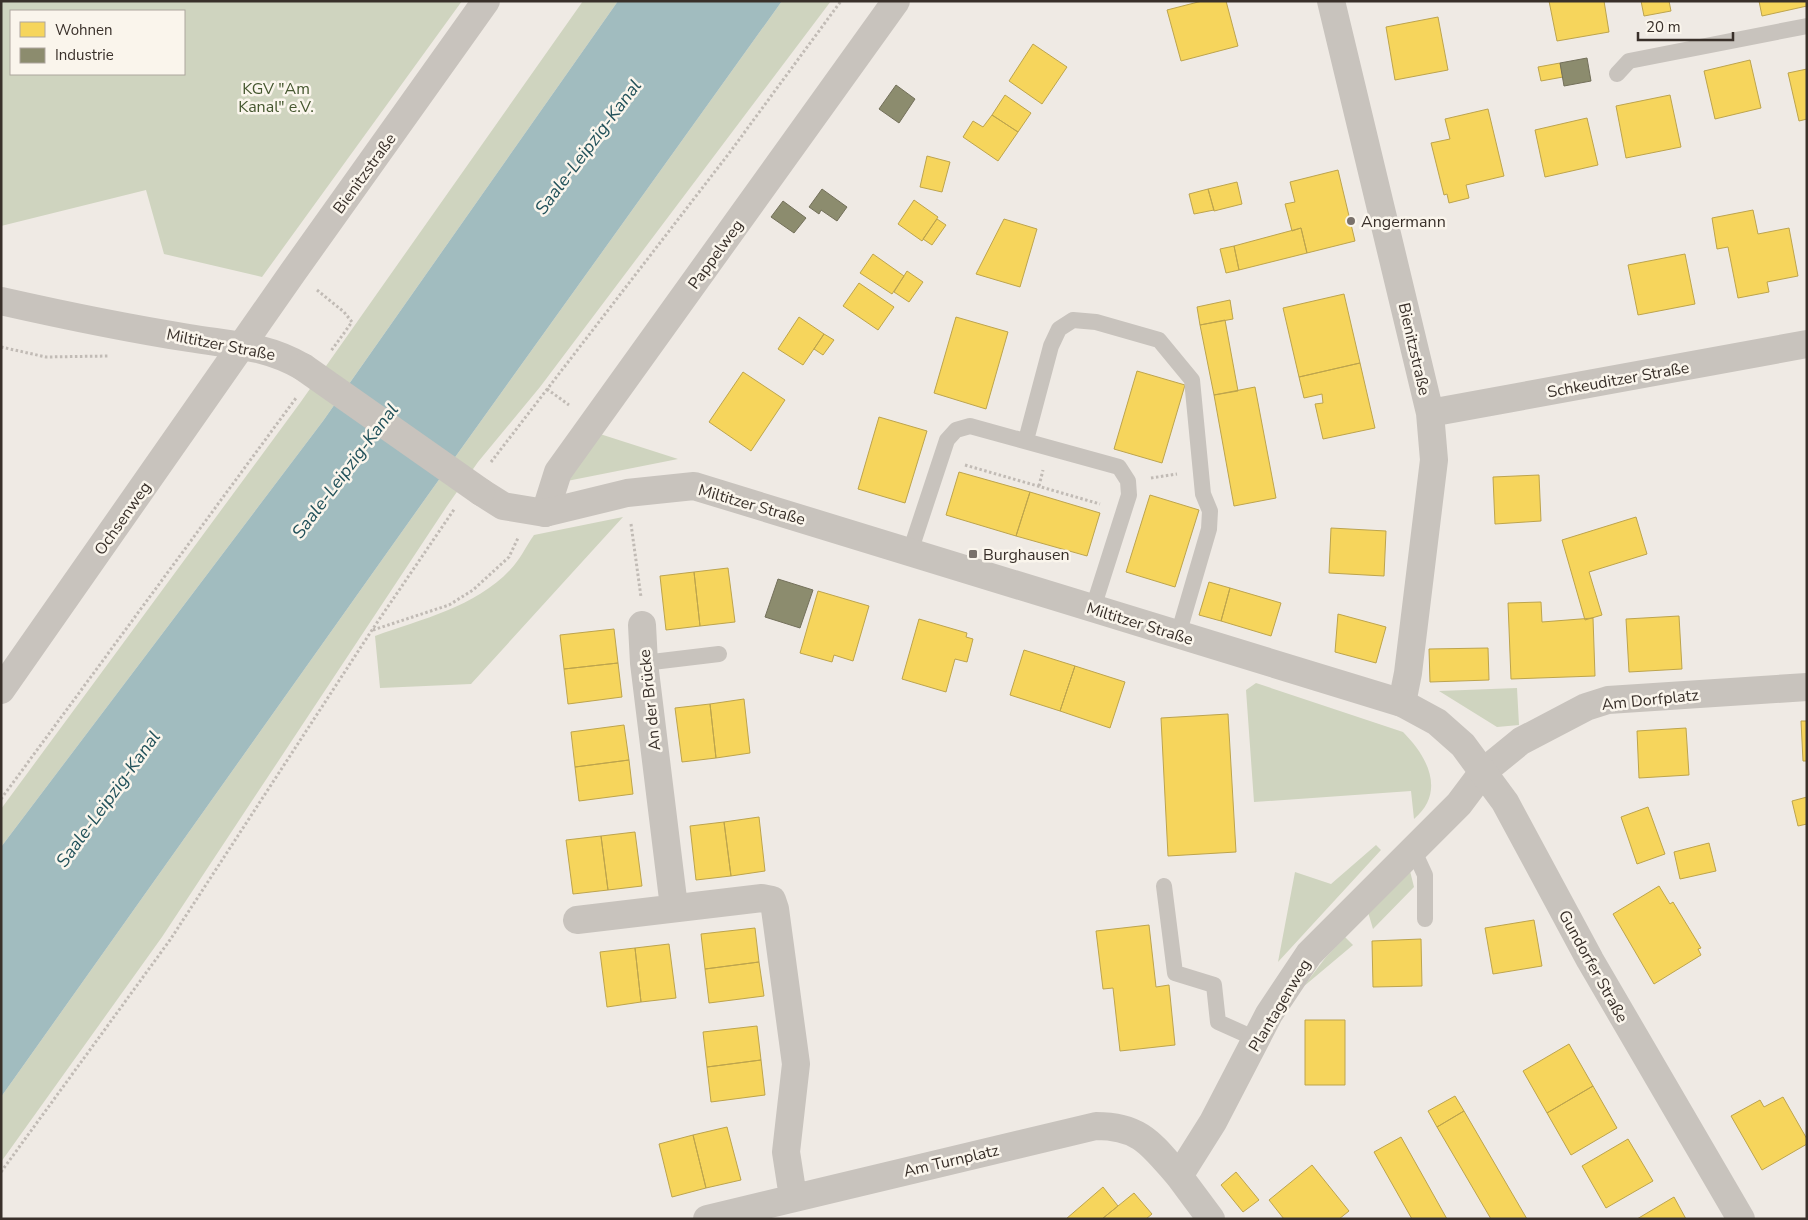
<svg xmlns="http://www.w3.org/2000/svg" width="1808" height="1220" font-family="'Nunito Sans',sans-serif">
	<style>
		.green { fill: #cfd4bf; fill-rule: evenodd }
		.water { fill: #a1bcbf }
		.homes { fill: #f6d55c; stroke: #bda44d }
		.industry { fill: #8c8c6e; stroke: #73705a }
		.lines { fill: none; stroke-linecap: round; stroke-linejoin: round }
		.path { stroke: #c1bbb5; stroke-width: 3; stroke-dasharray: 2.5 2.5; stroke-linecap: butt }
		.service { stroke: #c8c3bd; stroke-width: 16 }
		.minor { stroke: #c8c3bd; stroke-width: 28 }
		.tertiary { stroke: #c8c3bd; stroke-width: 28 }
		.tertiary-bridge { stroke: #c8c3bd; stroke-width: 28 }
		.poi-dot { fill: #79716b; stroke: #faf5ec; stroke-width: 2 }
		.labels { text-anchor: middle; stroke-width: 5; stroke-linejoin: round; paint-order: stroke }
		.park-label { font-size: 16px; fill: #45572f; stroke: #faf5ec }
		.street-label { font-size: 16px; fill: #39302a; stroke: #faf5ec }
		.poi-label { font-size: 16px; fill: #39302a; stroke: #faf5ec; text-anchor: start }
		.water-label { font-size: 18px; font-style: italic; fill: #21515a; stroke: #faf5ec }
	</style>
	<rect width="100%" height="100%" fill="#efeae4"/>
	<path class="green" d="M1 1H462L262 277 164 254 146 190 1 226ZM184 11V74H11V11Z
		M583 1H618L323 421 1 847V809L300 403Z
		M782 1H831L540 387 478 462 447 506 162 937 1 1162V1097L428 495Z
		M600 434 678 459 567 481Z
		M623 517 471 684 380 688 375 636C422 619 475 607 510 570 520 560 526 546 534 535Z
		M1256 683 1403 732C1428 757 1446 792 1414 819L1411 791 1254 802 1246 690Z
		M1517 688 1519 725 1497 727 1439 691Z
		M1376 845 1381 850 1278 962 1295 872 1331 884Z
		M1410 871 1414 887 1373 929 1368 912Z
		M1345 937 1353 945 1303 987 1326 957Z"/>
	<path class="water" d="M618 1H782L428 495 1 1097V847L323 421Z"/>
	<path class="homes" d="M1202 1H1226L1238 46 1181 61 1167 10Z
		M1549 1H1604L1609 32 1557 41Z
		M1641 1H1669L1671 11 1644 16Z
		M1759 1H1807V6L1762 16Z
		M1438 17 1448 70 1395 80 1386 27Z
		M1033 44 1067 67 1042 104 1009 81Z
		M1750 60 1761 108 1715 119 1704 71Z
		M1560 63 1563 77 1541 81 1538 67Z
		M1807 69V119L1799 121 1788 73Z
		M1005 95 1031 113 1018 132 992 115Z
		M1670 95 1681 147 1626 158 1616 106Z
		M1488 109 1504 176 1466 185 1469 198 1449 203 1447 194 1444 195 1431 143 1450 139 1445 119Z
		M992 115 1018 132 998 161 963 137 973 121 983 127Z
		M1587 118 1598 165 1545 177 1535 130Z
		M927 156 950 162 942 192 920 187Z
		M1338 170 1355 241 1307 253 1301 228 1292 231 1285 204 1295 202 1290 182Z
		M1237 182 1242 204 1214 211 1208 189Z
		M1208 189 1214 210 1194 214 1189 194Z
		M914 200 938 217 922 241 898 224Z
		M1753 210 1758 234 1789 228 1798 276 1767 282 1769 292 1738 298 1728 247 1717 249 1712 218Z
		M937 219 946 225 932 245 923 239Z
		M1004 219 1037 229 1020 287 976 274Z
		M1301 228 1307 253 1239 270 1234 246Z
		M1234 246 1239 270 1226 273 1220 249Z
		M873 254 904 276 892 294 860 273Z
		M1685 254 1695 304 1638 315 1628 265Z
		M907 271 923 282 909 302 894 292Z
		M859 283 894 307 878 330 843 306Z
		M1344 294 1360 363 1299 377 1283 308Z
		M1230 300 1233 319 1200 325 1197 307Z
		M799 317 824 334 803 365 778 349Z
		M956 317 1008 332 986 409 934 393Z
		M1225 320 1238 391 1214 395 1200 325Z
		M824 334 834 340 823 355 814 349Z
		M1360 363 1375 428 1323 439 1315 404 1323 403 1322 394 1304 398 1299 377Z
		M1137 371 1185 385 1162 463 1114 449Z
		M743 372 785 400 751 451 709 422Z
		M1255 387 1276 498 1234 506 1214 395Z
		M879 417 927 431 905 503 858 489Z
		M959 472 1030 492 1016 536 946 515Z
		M1539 475 1541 521 1495 524 1493 477Z
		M1030 492 1100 513 1087 556 1016 536Z
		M1150 495 1199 510 1175 587 1126 572Z
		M1636 517 1647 554 1589 572 1602 615 1585 620 1562 540Z
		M1331 528 1386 531 1384 576 1329 573Z
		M728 568 735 622 700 626 694 572Z
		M694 572 700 626 666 630 660 576Z
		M1209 582 1230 588 1221 621 1199 615Z
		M1230 588 1281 603 1271 636 1221 621Z
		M818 591 869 606 853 661 834 655 832 662 800 653Z
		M1541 602 1542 622 1593 618 1595 676 1511 679 1508 603Z
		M1338 614 1386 627 1376 663 1335 652Z
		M1679 616 1682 669 1629 672 1626 619Z
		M919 619 967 633 966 637 973 639 967 662 955 659 946 692 902 679Z
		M614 629 618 663 564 669 560 635Z
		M1488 648 1489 680 1430 682 1429 649Z
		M1024 650 1075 666 1060 711 1010 695Z
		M618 663 622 697 568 704 564 669Z
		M1075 666 1125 682 1110 728 1060 711Z
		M744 699 750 753 716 758 710 704Z
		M710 704 716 758 682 762 675 708Z
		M1228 714 1236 852 1168 856 1161 718Z
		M1801 721H1807V761H1803Z
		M624 725 629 760 575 767 571 732Z
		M1686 728 1689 775 1639 778 1637 731Z
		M629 760 633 794 579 801 575 767Z
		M1807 797V824L1798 826 1792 801Z
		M1648 807 1665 854 1637 864 1621 817Z
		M759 817 765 871 731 876 724 822Z
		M724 822 731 876 696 880 690 826Z
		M635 832 642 886 608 890 601 836Z
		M601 836 608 890 573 894 566 840Z
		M1709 843 1716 871 1680 879 1674 852Z
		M1659 886 1670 904 1673 902 1701 948 1698 949 1701 955 1654 984 1613 914Z
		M1534 920 1542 966 1493 974 1485 928Z
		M1149 925 1156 987 1169 985 1175 1045 1120 1051 1113 988 1103 989 1096 931Z
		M755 928 759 962 705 969 701 934Z
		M1421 939 1422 986 1373 987 1372 941Z
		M669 944 676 998 641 1002 635 948Z
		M635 948 641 1002 607 1007 600 952Z
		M759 962 764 996 709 1003 705 969Z
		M1305 1020H1345V1085H1305Z
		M757 1026 761 1060 707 1067 703 1032Z
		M1569 1044 1593 1086 1547 1113 1523 1071Z
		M761 1060 765 1095 711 1102 707 1067Z
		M1593 1086 1617 1128 1571 1155 1547 1113Z
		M1455 1096 1464 1111 1437 1127 1428 1111Z
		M1783 1097 1807 1139V1144L1762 1170 1731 1116 1760 1100 1764 1107Z
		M1464 1111 1527 1219H1491L1437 1127Z
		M727 1127 741 1180 706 1188 693 1135Z
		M693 1135 706 1188 672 1197 659 1144Z
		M1401 1137 1447 1219H1412L1374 1152Z
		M1628 1139 1653 1181 1606 1208 1582 1166Z
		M1312 1165 1349 1211 1339 1219H1284L1269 1200Z
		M1236 1172 1259 1200 1243 1212 1221 1185Z
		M1103 1187 1118 1206 1102 1219H1066Z
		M1134 1193 1152 1214 1146 1219H1102Z
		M1674 1197 1686 1219H1637Z"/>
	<path class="industry" d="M1587 58 1591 81 1564 86 1560 63Z
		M896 85 915 99 899 123 879 109Z
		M822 189 847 207 837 221 821 210 819 214 809 207Z
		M783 201 806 218 794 233 771 217Z
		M778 579 813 590 800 628 765 617Z"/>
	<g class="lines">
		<path class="path" d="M317 290 344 312 352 322 331 351
			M1 347 46 357 108 356
			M547 389 569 405
			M491 462 730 152 841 1
			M965 465 1100 504
			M1151 478 1177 474
			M1039 486 1043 470
			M631 524 641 597
			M373 630 449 605 473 590 509 557 518 538
			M1 799 296 398
			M1 1172 170 940 372 630 455 508"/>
		<path class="service" d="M1617 74 1629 61 1807 26
			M1026 440 1051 346 1059 329 1073 320 1096 322 1159 340 1192 380 1203 494 1210 511 1209 529 1178 635
			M910 552 947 440 956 430 970 426 1119 467 1128 481 1129 495 1093 608
			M644 663 719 654
			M1413 849 1425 875V919
			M1164 886 1175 973 1214 985 1218 1022 1256 1039"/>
		<path class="minor" d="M1331 1 1430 413 1434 460 1408 673 1402 703
			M1430 413 1807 344
			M545 513 558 472 896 1
			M642 625 644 663 674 907
			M1 690 293 272 486 1
			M577 920 762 898 772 900 775 909 796 1064 786 1152 793 1197
			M707 1219 1096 1126C1141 1126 1152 1145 1179 1176
			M1211 1219 1179 1176 1213 1122 1269 1014 1309 954 1459 804 1483 772 1521 741 1586 707 1608 700 1807 687"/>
		<path class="tertiary" d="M1 301C63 315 126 328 189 338 231 345 265 345 303 367
			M481 492 503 506 545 513 627 493 694 486 1402 703 1437 722 1463 745 1505 802 1590 960 1741 1219"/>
		<path class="tertiary-bridge" d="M303 367 481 492"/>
	</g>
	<g class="poi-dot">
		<circle cx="1351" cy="221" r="5"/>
		<rect x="968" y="549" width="10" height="10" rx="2.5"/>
	</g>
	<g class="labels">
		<g class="park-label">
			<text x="276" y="94">KGV "Am<tspan x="276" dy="18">Kanal" e.V.</tspan></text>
		</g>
		<g class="street-label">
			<text transform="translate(364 173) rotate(-54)" y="6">Bienitzstraße</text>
			<text transform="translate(715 254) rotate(-54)" y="6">Pappelweg</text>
			<text transform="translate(221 344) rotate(11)" y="6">Miltitzer Straße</text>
			<text transform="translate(1415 349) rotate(77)" y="6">Bienitzstraße</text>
			<text transform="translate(1618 379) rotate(-10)" y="6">Schkeuditzer Straße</text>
			<text transform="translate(752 504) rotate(16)" y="6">Miltitzer Straße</text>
			<text transform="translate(122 518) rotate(-55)" y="6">Ochsenweg</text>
			<text transform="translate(1140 623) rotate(17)" y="6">Miltitzer Straße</text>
			<text transform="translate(1650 699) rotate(-6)" y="6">Am Dorfplatz</text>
			<text transform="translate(649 700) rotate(-96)" y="6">An der Brücke</text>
			<text transform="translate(1594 966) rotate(61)" y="6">Gundorfer Straße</text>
			<text transform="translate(1279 1005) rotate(-59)" y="6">Plantagenweg</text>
			<text transform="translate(951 1160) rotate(-13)" y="6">Am Turnplatz</text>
		</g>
		<g class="poi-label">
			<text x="1361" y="227">Angermann</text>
			<text x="983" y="560">Burghausen</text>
		</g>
		<g class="water-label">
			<text transform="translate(588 147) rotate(-53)" y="6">Saale-Leipzig-Kanal</text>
			<text transform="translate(345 471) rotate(-53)" y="6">Saale-Leipzig-Kanal</text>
			<text transform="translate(108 799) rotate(-54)" y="6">Saale-Leipzig-Kanal</text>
		</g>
	</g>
	<rect width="1808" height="1220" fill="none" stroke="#39302a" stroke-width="5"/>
	<rect x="10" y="10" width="175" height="65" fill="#faf5ec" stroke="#ada69e"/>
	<rect x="20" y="22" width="25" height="15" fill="#f6d55c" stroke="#ada69e"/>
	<text x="55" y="35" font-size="15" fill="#39302a">Wohnen</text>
	<rect x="20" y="48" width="25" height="15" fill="#8c8c6e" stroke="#ada69e"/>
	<text x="55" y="60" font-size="15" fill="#39302a">Industrie</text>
	<path d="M1638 32v8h95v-8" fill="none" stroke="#39302a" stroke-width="2.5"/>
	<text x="1646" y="32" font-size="15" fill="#39302a" stroke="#faf5ec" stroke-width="4" paint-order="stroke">20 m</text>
</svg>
